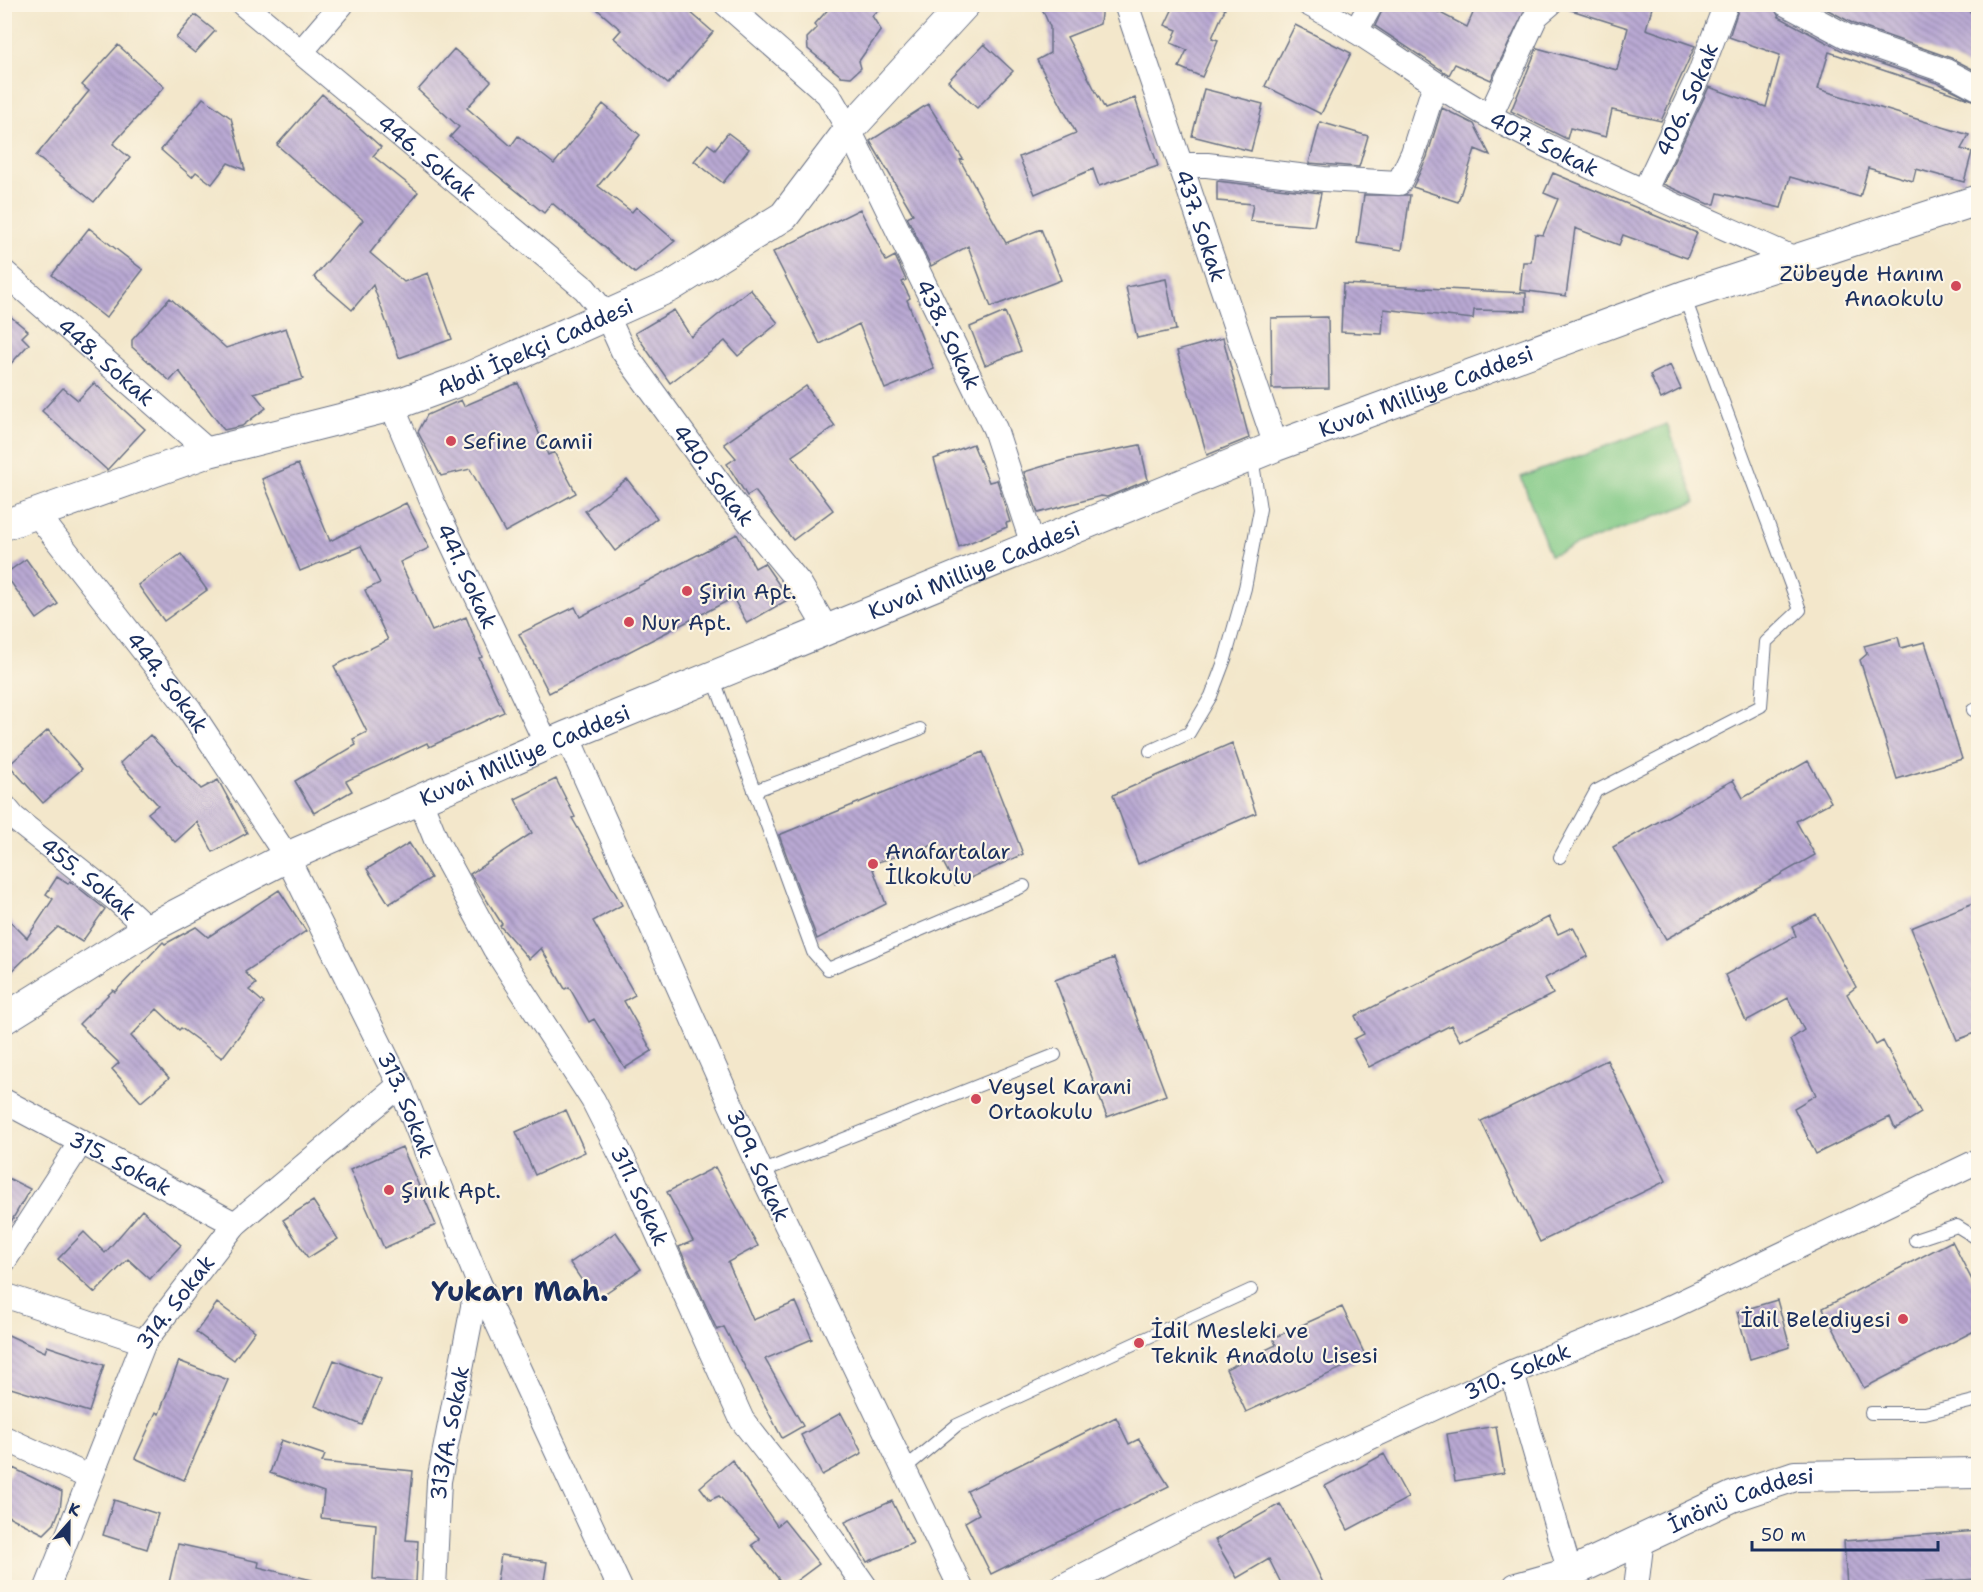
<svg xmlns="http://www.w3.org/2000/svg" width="1983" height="1592" font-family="'Shantell Sans',sans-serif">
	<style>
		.park { fill: #80c985; stroke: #4e7c72; stroke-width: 1.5 }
		.building { fill: url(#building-back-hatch) }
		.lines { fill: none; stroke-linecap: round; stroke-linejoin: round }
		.service-casing { stroke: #676f84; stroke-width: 14 }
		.minor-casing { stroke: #676f84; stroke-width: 26 }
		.tertiary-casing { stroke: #676f84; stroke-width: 32 }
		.service { stroke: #fff; stroke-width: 12 }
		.minor { stroke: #fff; stroke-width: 24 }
		.tertiary { stroke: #fff; stroke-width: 30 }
		.poi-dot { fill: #d1495b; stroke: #fcf5e5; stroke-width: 2 }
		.labels { text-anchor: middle; stroke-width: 4.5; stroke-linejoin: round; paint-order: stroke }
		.street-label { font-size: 22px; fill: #1b2f5e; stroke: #fcf5e5 }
		.poi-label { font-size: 22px; fill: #1b2f5e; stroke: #fcf5e5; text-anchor: start }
		.district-label { font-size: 28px; font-weight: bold; fill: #1b2f5e; stroke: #fcf5e5 }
	</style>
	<defs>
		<pattern id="building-back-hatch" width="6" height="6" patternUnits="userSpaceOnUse" patternTransform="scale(1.5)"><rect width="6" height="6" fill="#b9a9d3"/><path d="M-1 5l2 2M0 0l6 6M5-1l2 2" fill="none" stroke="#968aae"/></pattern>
	</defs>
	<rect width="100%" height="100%" fill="#fcf5e5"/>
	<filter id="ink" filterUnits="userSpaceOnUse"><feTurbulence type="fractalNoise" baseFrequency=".0167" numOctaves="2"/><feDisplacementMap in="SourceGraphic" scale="12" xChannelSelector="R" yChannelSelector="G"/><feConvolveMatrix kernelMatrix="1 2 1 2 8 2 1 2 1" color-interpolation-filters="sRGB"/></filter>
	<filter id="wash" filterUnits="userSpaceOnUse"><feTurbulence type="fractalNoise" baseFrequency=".008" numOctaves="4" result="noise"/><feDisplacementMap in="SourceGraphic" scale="24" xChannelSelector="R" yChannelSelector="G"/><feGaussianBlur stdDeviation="1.35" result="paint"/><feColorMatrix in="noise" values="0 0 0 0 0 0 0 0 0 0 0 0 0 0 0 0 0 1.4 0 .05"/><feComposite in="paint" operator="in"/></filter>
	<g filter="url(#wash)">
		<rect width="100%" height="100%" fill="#f3e7cb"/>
		<path class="park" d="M1667 424 1696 502 1550 555 1521 477Z"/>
		<g id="blocks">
			<path class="building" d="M591 4H681L713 32 668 84 614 38 621 30Z
				M833 4H886L872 16 881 30 859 61 861 68 851 77 841 76 808 49 807 38 817 28 814 25Z
				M1040 4H1102L1100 24 1067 37 1105 109 1135 98 1158 166 1099 186 1093 169 1035 194 1019 157 1076 133 1037 60 1050 53V27Z
				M1175 4H1214L1225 9 1212 38 1218 40 1202 77 1179 67 1187 50 1171 43 1177 30 1165 25Z
				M1385 4H1423L1467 27 1477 4H1528L1491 80 1455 64 1449 75 1375 26Z
				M1569 4H1653L1646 29 1695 46 1661 121 1612 110 1606 137 1570 128 1567 139 1511 111 1537 48 1617 70 1628 28 1568 9Z
				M1740 4H1772L1779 17 1841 50 1940 84 1978 102 1829 52 1818 89 1969 135 1961 149 1972 152 1964 182 1916 169 1913 181 1868 168 1860 197 1790 177 1781 208 1718 193 1715 204H1708L1663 184 1709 87 1766 107 1780 55 1729 37Z
				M1817 4H1960L1978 18V72L1951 58 1854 24Z
				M195 15 215 31 195 53 176 38Z
				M1295 25 1351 53 1321 114 1265 86Z
				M984 44 1013 71 977 108 948 81Z
				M118 45 164 87 113 144 130 158 94 202 36 156 89 91 82 85Z
				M454 49 491 81 467 108 511 146 518 136 554 164 603 104 640 135 598 186 632 212 636 207 675 241 635 273 552 203 544 213 450 137 459 127 418 90Z
				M1204 89 1263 104 1251 151 1192 136Z
				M322 94 381 147 373 156 418 192 370 253 404 282 428 273 452 339 399 358 373 285 352 310 314 277 363 220 277 145Z
				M203 98 231 118 245 170 228 163 212 184 196 172 192 177 161 150Z
				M928 104 963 159 960 160 1006 243 1041 229 1061 280 991 307 968 246 931 266 907 217 913 214 870 141Z
				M1442 108 1474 124 1490 155 1475 149 1458 202 1413 187 1427 157Z
				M1320 122 1368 136 1359 167 1309 163Z
				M728 133 749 149 723 183 694 161 708 144 715 149Z
				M1553 173 1697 233 1687 258 1623 235 1619 245 1575 228 1566 296 1520 290 1523 262H1531L1535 234 1543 235 1558 199 1544 193Z
				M1217 181 1321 193 1314 226 1250 221 1253 204 1217 201Z
				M1364 195H1410L1402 250 1357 243Z
				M860 209 886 261 895 256 906 280 902 282 910 298 907 300 934 369 885 389 859 324 820 344 773 252Z
				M89 228 143 270 106 318 52 275Z
				M1166 279 1176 330 1137 338 1126 287Z
				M1343 284 1526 293V311L1474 310 1473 319 1384 309 1382 334 1341 332Z
				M750 289 778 323 738 356 725 341 670 383 635 333 674 310 691 337Z
				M170 298 226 348 286 328 303 379 254 393 266 408 242 426 224 430 179 371 170 381 132 347V340Z
				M4 311 28 331 22 337 29 344 4 371Z
				M1005 312 1021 351 985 365 970 327Z
				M1328 317 1329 388 1272 389 1271 318Z
				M1223 338 1249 438 1207 455 1177 351Z
				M1670 365 1681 389 1661 399 1650 375Z
				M94 383 145 429 107 470 42 411 63 388 78 400Z
				M518 383 548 455 554 452 576 493 505 532 470 469 441 476 418 432 427 415 461 400 464 406Z
				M806 386 835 426 792 456 833 510 793 540 755 491 747 496 727 464 736 458 724 444Z
				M973 444 989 482 997 480 1010 522 1006 523 1007 527 959 547 934 459Z
				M1140 445 1148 480 1107 497 1101 496 1038 513 1024 472 1064 460Z
				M298 464 330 541 406 503 429 548 400 562 432 631 466 617 482 657 479 658 504 712 429 747 427 743 346 781 352 791 314 813 295 781 356 745 353 739 367 732 334 666 388 640 365 590 380 583 361 546 300 571 262 479Z
				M627 479 657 518 615 551 585 511Z
				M737 534 755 568 764 563 789 599 747 623 733 598 549 693 519 634 575 607 580 617Z
				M181 554 207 590 164 621 138 585Z
				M26 559 58 604 37 619 5 574Z
				M1898 637 1901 648 1925 642 1962 759 1897 779 1860 660 1867 654 1864 646Z
				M48 730 82 769 43 803 9 765Z
				M150 735 201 789 218 780 247 833 213 852 197 822 175 842 148 813 158 805 120 763Z
				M1232 743 1256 813 1138 864 1113 795Z
				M983 752 1023 854 955 885 934 845 871 864 886 904 817 939 779 835Z
				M1808 761 1831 802 1796 821 1815 855 1666 939 1613 847 1733 780 1743 798Z
				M556 779 575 817 572 818 622 905 593 921 635 995 624 1001 652 1051 625 1068 594 1019 589 1022 569 987 565 989 541 948 529 959 500 926 502 924 470 874 532 833 515 799Z
				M409 843 431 878 389 904 367 869Z
				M57 877 68 884 70 881 105 909 82 942 58 927 4 979V915L27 938 53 899 46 894Z
				M279 890 306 931 245 972 256 984 249 990 264 1003 222 1058 181 1028 179 1030 157 1009 131 1036 169 1078 141 1102 112 1069 119 1063 79 1024 113 990 115 992 163 942 165 944 196 927 208 937Z
				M1978 901V1032L1957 1040 1911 928Z
				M1816 914 1856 987 1847 994 1876 1045 1883 1041 1921 1113 1895 1129 1890 1117 1816 1154 1794 1108 1816 1095 1790 1040 1804 1030 1788 998 1746 1021 1725 975 1796 936 1792 927Z
				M1549 917 1558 934 1573 927 1588 956 1545 978 1553 994 1460 1041 1451 1025 1369 1067 1354 1039 1364 1034 1355 1016Z
				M1114 958 1166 1095 1107 1117 1055 980Z
				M1607 1060 1666 1181 1540 1242 1481 1121Z
				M566 1110 585 1152 535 1175 516 1132Z
				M402 1147 436 1225 384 1248 350 1170Z
				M715 1167 758 1246 728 1262 753 1320 796 1302 812 1339 765 1359 803 1426 782 1438 724 1327 717 1330 679 1247 693 1241 667 1192Z
				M4 1176 30 1189 4 1234Z
				M313 1201 338 1239 308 1258 283 1220Z
				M142 1210 181 1245 150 1279 128 1259 95 1293 58 1259 84 1232 105 1253Z
				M616 1232 641 1269 595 1300 570 1263Z
				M1952 1241 1978 1292V1329L1864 1388 1823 1308Z
				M1777 1300 1790 1347 1750 1359 1737 1312Z
				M217 1303 255 1331 234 1360 196 1332Z
				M1342 1307 1366 1357 1246 1412 1226 1369 1276 1345 1273 1338Z
				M4 1333 45 1352 47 1346 104 1365 89 1412 4 1386Z
				M334 1360 381 1379 362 1425 315 1406Z
				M179 1361 228 1380 184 1480 135 1458 156 1412 159 1414Z
				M841 1413 862 1453 822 1475 801 1435Z
				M1116 1417 1129 1444 1139 1439 1169 1486 991 1574 965 1522 979 1514 967 1491Z
				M1496 1426 1504 1473 1455 1481 1447 1434Z
				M281 1440 325 1455 322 1462 413 1471 406 1540 418 1541 416 1582 373 1579 376 1524 321 1518 324 1492 270 1473Z
				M1384 1454 1408 1498 1348 1530 1325 1486Z
				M732 1460 777 1526 784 1520 819 1564 788 1587H785L752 1545 760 1539 719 1496 710 1500 700 1487Z
				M13 1468 62 1492 60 1509 54 1524 44 1534 4 1514V1485Z
				M114 1500 158 1514 147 1549 103 1535Z
				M892 1501 913 1543 867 1562 845 1522Z
				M1280 1504 1307 1550 1325 1587H1283L1269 1559 1237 1578 1215 1540Z
				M1978 1531V1579L1847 1587 1844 1541Z
				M178 1544 259 1562 258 1567 312 1580 311 1587H168Z
				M501 1555 547 1562 543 1587H496Z"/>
		</g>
	</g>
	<g filter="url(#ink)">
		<use href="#blocks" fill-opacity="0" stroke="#676f84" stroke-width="1.5"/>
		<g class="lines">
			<g class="service-casing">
				<path id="service" d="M713 677 813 952 828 969 1024 886
					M1973 710 1978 709
					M1150 751 1189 733 1211 696 1225 659 1245 588 1260 509 1252 457
					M754 791 920 729
					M1560 857 1596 791 1761 706 1766 642 1800 610 1684 296
					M761 1172 1055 1055
					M1915 1240 1957 1226 1978 1239
					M1871 1413H1925L1978 1400
					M904 1469 957 1425 1251 1290"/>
			</g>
			<g class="minor-casing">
				<g id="minor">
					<path id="s1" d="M243 4 585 289 607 316 623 351 732 501 800 584 827 630"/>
					<path id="s2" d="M726 4 828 94 849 130 995 429 1033 545"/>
					<path id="s3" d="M1126 4 1276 446"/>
					<path id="s4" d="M1309 4C1373 37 1428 83 1491 117 1589 169 1693 213 1795 259"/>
					<path d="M1786 4 1848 37 1946 71 1978 88"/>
					<path d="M1356 31 1371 4"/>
					<path d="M301 52 342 4"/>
					<path d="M1490 116 1536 16 1550 4"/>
					<path d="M1180 165H1207L1324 179 1399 183 1413 153 1435 84"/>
					<path id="s5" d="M1644 192 1700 73 1726 4"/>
					<path id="s6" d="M4 272 209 452"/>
					<path id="s7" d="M392 406 432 501 547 745"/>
					<path id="s8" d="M37 514 190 710 287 857 400 1085 478 1281 620 1588"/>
					<path id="s9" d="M567 736 761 1172 961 1588"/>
					<path id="s10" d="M420 800 437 842 495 949 593 1100 634 1181 742 1420 806 1502 866 1588"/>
					<path id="s11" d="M4 806 14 818 117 900 148 929"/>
					<path id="s12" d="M4 1101 235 1224"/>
					<path d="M4 1261 81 1142"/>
					<path d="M4 1295 144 1342"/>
					<path d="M1512 1372 1570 1573"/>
					<path d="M4 1438 89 1477"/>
					<path id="s13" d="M47 1588 144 1342 235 1224 400 1085"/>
					<path id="s14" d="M434 1588 439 1481 478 1281"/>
					<path id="s15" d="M1059 1588 1202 1515 1503 1376 1663 1311 1978 1161"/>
					<path d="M1636 1588 1642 1538"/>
				</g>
			</g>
			<g class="tertiary-casing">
				<g id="tertiary">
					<path id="s16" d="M4 525 209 452 392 406 460 381 670 287 784 216 849 130 965 4"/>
					<path id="s17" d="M4 1019 148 929 287 857 567 736 1276 446 1684 296 1978 200"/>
					<path id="s18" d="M1517 1588 1570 1573 1732 1497 1795 1476 1978 1473"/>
				</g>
			</g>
			<use href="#service" class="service"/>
			<use href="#minor" class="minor"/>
			<use href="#tertiary" class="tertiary"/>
		</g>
	</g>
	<g class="poi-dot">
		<circle cx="1956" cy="286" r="6"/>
		<circle cx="451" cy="441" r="6"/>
		<circle cx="687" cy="591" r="6"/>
		<circle cx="629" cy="622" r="6"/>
		<circle cx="873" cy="864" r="6"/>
		<circle cx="976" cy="1099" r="6"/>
		<circle cx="389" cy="1190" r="6"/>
		<circle cx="1903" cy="1319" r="6"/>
		<circle cx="1139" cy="1343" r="6"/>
	</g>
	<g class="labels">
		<g class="street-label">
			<text dy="8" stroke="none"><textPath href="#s5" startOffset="102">406. Sokak</textPath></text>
			<text dy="8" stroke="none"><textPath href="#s4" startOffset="274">407. Sokak</textPath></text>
			<text dy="8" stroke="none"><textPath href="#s1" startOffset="240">446. Sokak</textPath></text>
			<text dy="8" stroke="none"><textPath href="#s3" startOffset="234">437. Sokak</textPath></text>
			<text dy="8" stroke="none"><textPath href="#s2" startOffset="405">438. Sokak</textPath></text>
			<text dy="8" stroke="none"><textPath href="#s16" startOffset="561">Abdi İpekçi Caddesi</textPath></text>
			<text dy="8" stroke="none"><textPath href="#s6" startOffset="136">448. Sokak</textPath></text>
			<text dy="8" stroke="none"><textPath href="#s17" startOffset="1557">Kuvai Milliye Caddesi</textPath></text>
			<text dy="8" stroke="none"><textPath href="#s1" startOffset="672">440. Sokak</textPath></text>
			<text dy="8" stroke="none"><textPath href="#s17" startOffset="1071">Kuvai Milliye Caddesi</textPath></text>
			<text dy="8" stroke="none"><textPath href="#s7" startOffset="186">441. Sokak</textPath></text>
			<text dy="8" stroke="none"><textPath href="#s8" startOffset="213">444. Sokak</textPath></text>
			<text dy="8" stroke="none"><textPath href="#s17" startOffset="585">Kuvai Milliye Caddesi</textPath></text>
			<text dy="8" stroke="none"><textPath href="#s11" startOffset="112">455. Sokak</textPath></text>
			<text dy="8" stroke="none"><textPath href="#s8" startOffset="700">313. Sokak</textPath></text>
			<text dy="8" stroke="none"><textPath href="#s12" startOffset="132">315. Sokak</textPath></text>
			<text dy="8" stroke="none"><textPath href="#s9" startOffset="470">309. Sokak</textPath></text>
			<text dy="8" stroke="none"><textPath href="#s10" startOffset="454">311. Sokak</textPath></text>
			<text dy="8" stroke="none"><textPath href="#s13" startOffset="315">314. Sokak</textPath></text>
			<text dy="8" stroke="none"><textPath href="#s15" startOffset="507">310. Sokak</textPath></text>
			<text dy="8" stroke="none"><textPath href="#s14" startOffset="156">313/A. Sokak</textPath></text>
			<text dy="8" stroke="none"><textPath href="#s18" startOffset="242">İnönü Caddesi</textPath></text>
		</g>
		<g class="poi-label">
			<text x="1944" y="281" text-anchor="end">Zübeyde Hanım<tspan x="1944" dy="25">Anaokulu</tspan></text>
			<text x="463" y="449">Sefine Camii</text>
			<text x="699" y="599">Şirin Apt.</text>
			<text x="641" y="630">Nur Apt.</text>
			<text x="885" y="859">Anafartalar<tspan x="885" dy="25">İlkokulu</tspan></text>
			<text x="988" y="1094">Veysel Karani<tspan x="988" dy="25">Ortaokulu</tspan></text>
			<text x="401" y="1198">Şınık Apt.</text>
			<text x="1891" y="1327" text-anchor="end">İdil Belediyesi</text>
			<text x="1151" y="1338">İdil Mesleki ve<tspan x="1151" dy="25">Teknik Anadolu Lisesi</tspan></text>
		</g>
		<g class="district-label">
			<text x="520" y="1301">Yukarı Mah.</text>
		</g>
	</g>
	<rect width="1983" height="1592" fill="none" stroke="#fcf5e5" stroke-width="24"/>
	<g transform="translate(69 1523) rotate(21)" stroke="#fcf5e5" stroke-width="4.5" paint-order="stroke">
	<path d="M0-4.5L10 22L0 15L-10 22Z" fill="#1b2f5e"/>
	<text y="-9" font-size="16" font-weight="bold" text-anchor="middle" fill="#1b2f5e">K</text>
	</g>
	<path d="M1752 1541v9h186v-9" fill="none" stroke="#1b2f5e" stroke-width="3"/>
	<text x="1761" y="1541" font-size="18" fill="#1b2f5e" stroke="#fcf5e5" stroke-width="4.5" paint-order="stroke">50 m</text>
</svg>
